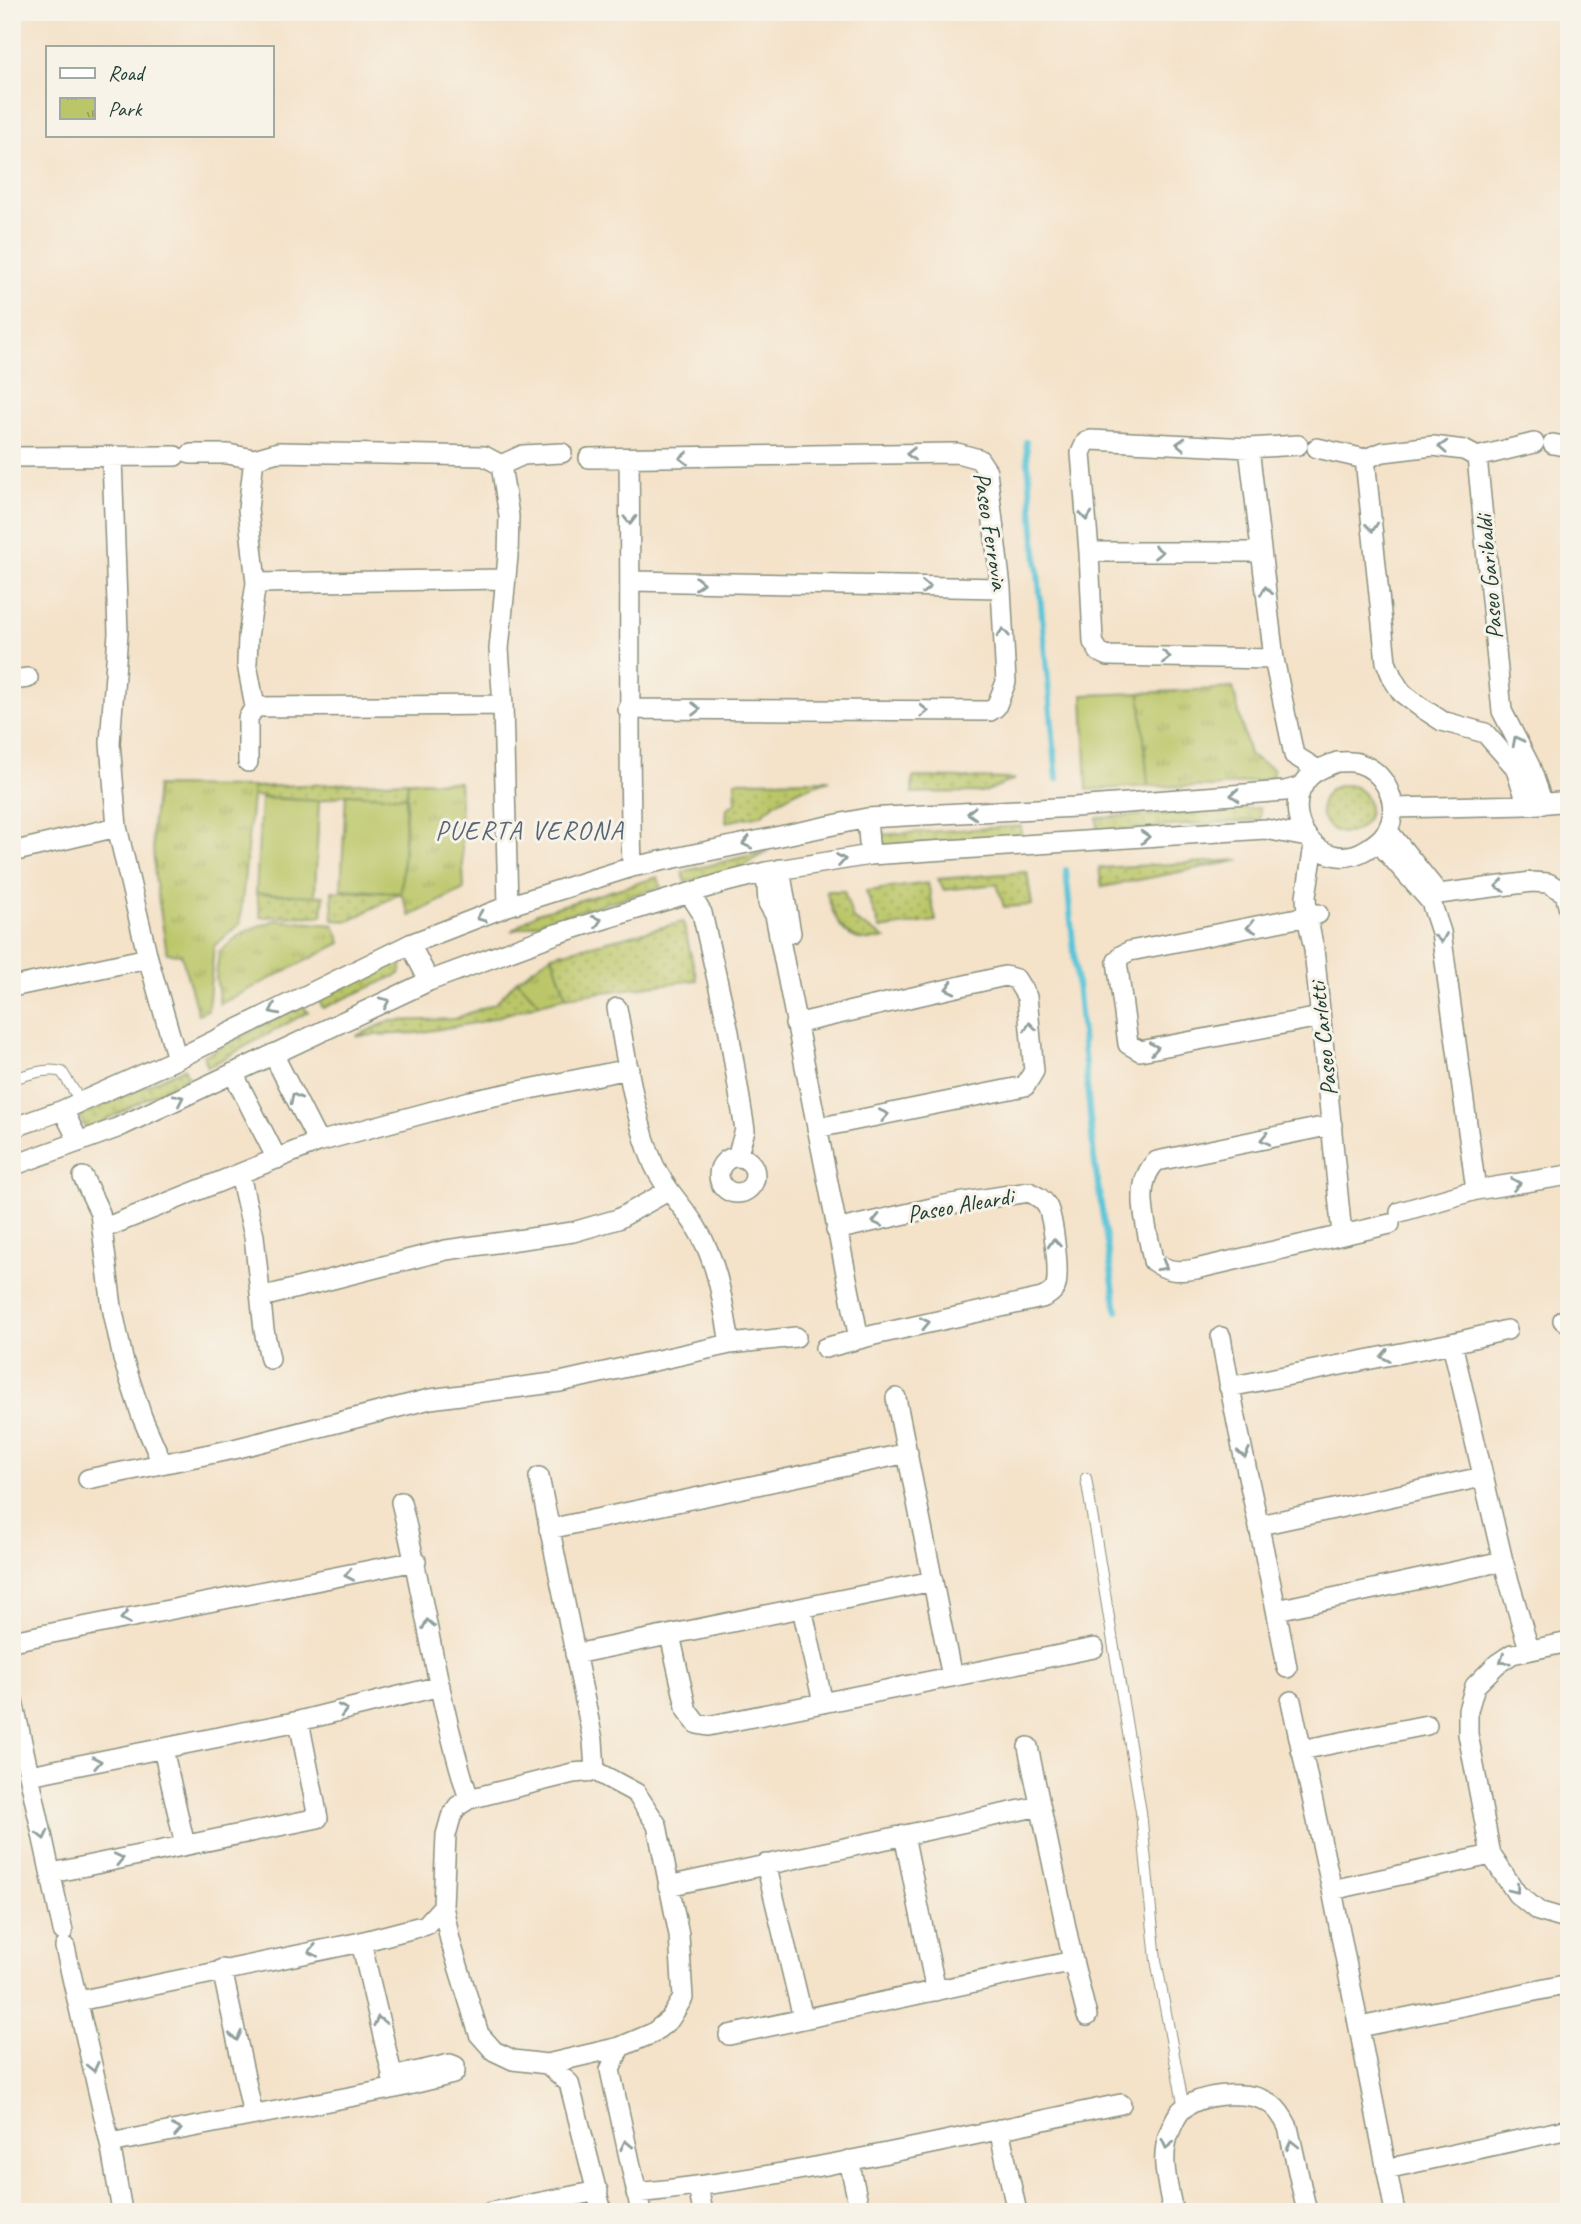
<svg xmlns="http://www.w3.org/2000/svg" width="1581" height="2224" font-family="Caveat,sans-serif">
	<style>
		.grass { fill: url(#grass-dots); stroke: #6d824e; stroke-width: 2 }
		.park { fill: url(#park-tufts); stroke: #6d824e; stroke-width: 2 }
		.pitch { fill: #bbc668; stroke: #6d824e; stroke-width: 2 }
		.lines { fill: none; stroke-linecap: round; stroke-linejoin: round }
		.stream { stroke: #5cc5d8; stroke-width: 6 }
		.lane-casing { stroke: #8a907e; stroke-width: 12 }
		.street-casing { stroke: #8a907e; stroke-width: 22 }
		.lane { stroke: #fff; stroke-width: 10 }
		.street { stroke: #fff; stroke-width: 19 }
		.oneway { stroke: #8f9e9a }
		.labels { text-anchor: middle; stroke-width: 6; stroke-linejoin: round; paint-order: stroke }
		.street-label { font-size: 24px; fill: #1f3d34; stroke: #f7f3e8 }
		.neighbourhood-label { font-size: 26px; letter-spacing: 2px; fill: #576576; stroke: #f7f3e8 }
	</style>
	<defs>
		<pattern id="grass-dots" width="8" height="8" patternUnits="userSpaceOnUse" patternTransform="scale(1.75)"><rect width="8" height="8" fill="#bbc668"/><path d="M2 2h.1M6 6h.1" fill="none" stroke="#97a256" stroke-width="1.8" stroke-linecap="round"/></pattern>
		<pattern id="park-tufts" width="24" height="20" patternUnits="userSpaceOnUse" patternTransform="scale(1.75)"><rect width="24" height="20" fill="#bbc668"/><path d="M3 7l-1-3M5 7V3M7 7l1-3M15 17l-1-3M17 17v-4M19 17l1-3" fill="none" stroke="#97a256"/></pattern>
	</defs>
	<rect width="100%" height="100%" fill="#f7f3e8"/>
	<filter id="ink" filterUnits="userSpaceOnUse"><feTurbulence type="fractalNoise" baseFrequency=".0143" numOctaves="2"/><feDisplacementMap in="SourceGraphic" scale="14" xChannelSelector="R" yChannelSelector="G"/><feConvolveMatrix kernelMatrix="1 2 1 2 8 2 1 2 1" color-interpolation-filters="sRGB"/></filter>
	<filter id="wash" filterUnits="userSpaceOnUse"><feTurbulence type="fractalNoise" baseFrequency=".00686" numOctaves="4" result="noise"/><feDisplacementMap in="SourceGraphic" scale="28" xChannelSelector="R" yChannelSelector="G"/><feGaussianBlur stdDeviation="1.57" result="paint"/><feColorMatrix in="noise" values="0 0 0 0 0 0 0 0 0 0 0 0 0 0 0 0 0 1.4 0 .05"/><feComposite in="paint" operator="in"/></filter>
	<g filter="url(#wash)">
		<rect width="100%" height="100%" fill="#f4e2c9"/>
		<path class="grass" d="M913 777 1015 779 985 792 912 793Z
			M830 780 797 791 778 801 761 815 726 822 727 808 736 803 735 781Z
			M408 781 406 797 347 794 319 801 252 796 253 787Z
			M1321 809a24 24 0 1 1 48 0a24 24 0 1 1-48 0Z
			M1260 808V820L1098 831 1097 818Z
			M1021 826V836L872 847 877 835Z
			M768 851 735 871 686 882 682 872Z
			M1241 860 1102 887 1099 868Z
			M1027 872 1032 905 1004 907 997 884 944 890 938 879Z
			M658 877 661 887 511 931 537 913Z
			M928 883 936 921 880 929 866 891Z
			M332 891 401 893 349 921 333 920Z
			M826 891H844L853 919 885 938C845 948 836 924 826 891Z
			M256 893 324 896 322 916 261 917Z
			M683 922 697 980 566 997 552 955Z
			M404 959 400 974 323 1008 318 999Z
			M517 980 540 1004 480 1022 417 1033 356 1036 390 1021 454 1019 496 1003Z
			M302 1005 308 1012 208 1067 203 1056Z
			M184 1068 188 1077 86 1130 80 1116Z"/>
		<path class="park" d="M1233 688 1249 755 1273 769 1272 779 1214 787 1148 786 1140 693Z
			M408 781 459 782 464 889 410 916 401 893Z
			M157 786 253 787 240 924 214 946 208 1010 198 1014 181 954 167 953 155 878 152 829Z
			M276 920 334 925 341 943 220 1004 216 978 219 952 244 932Z
			M552 955 566 997 540 1004 517 980Z"/>
		<path class="pitch" d="M1140 693 1148 786 1087 790 1083 695Z
			M346 794 406 797 401 893 341 889Z
			M261 798 319 801 315 896 256 893Z"/>
		<g class="lines">
			<path class="stream" d="M1026 442 1057 779
				M1066 870 1094 1158 1117 1311"/>
		</g>
	</g>
	<g filter="url(#ink)">
		<g class="lines">
			<g class="lane-casing">
				<path id="lane" d="M12 1079C28 1075 46 1067 62 1072L81 1102
					M1086 1478 1141 1812 1156 1960 1184 2108"/>
			</g>
			<g class="street-casing">
				<path id="street" d="M1553 444 1569 447
					M1249 448 1274 659 1294 755 1318 770
					M1317 448 1365 459 1383 452 1433 446 1464 450 1477 457 1502 711 1530 766 1543 804
					M191 454H228L254 459 278 452 484 456 501 465
					M12 457 175 456
					M112 457 118 633 110 743 117 827 148 958 177 1059
					M1477 457 1534 443
					M589 458 957 453 979 459 987 471 1001 588 1006 682 996 707 990 711 628 709
					M629 458C631 595 628 731 632 867
					M1365 459 1386 662 1393 679 1402 693 1419 706 1442 721 1485 733 1515 767 1528 805
					M501 465 509 516 508 556 499 649 503 705 508 906
					M501 465 523 455 562 453
					M1089 552H1261
					M631 581 1001 588
					M256 583 505 579
					M1274 659 1108 656 1099 652 1093 642 1089 552 1081 453 1086 442 1091 440 1249 448 1298 445
					M12 680 28 678
					M255 707 503 705
					M248 762V718L255 707 247 664 248 637 256 583 248 509 254 459
					M1337 762C1343 762 1352 761 1358 763 1382 770 1398 797 1391 822 1387 835 1378 842 1367 849 1321 878 1275 815 1309 777 1317 769 1327 766 1337 762Z
					M1393 808 1528 805 1569 801
					M867 818 870 855
					M1388 831 1439 894 1532 882 1548 883 1565 893 1569 910
					M1378 842 1431 902 1441 932 1476 1190 1569 1175
					M1314 845 1306 896 1307 916 1314 949 1342 1235
					M12 852 117 827
					M780 869 791 933
					M766 872 768 903 775 915 859 1339
					M689 893 702 913 729 1032 745 1130 737 1157
					M1318 914 1130 951 1122 955 1117 961 1128 1044 1140 1051 1320 1017
					M410 944 429 981
					M12 987 148 958
					M617 1008C626 1055 635 1121 654 1165 666 1191 682 1204 696 1227 718 1262 723 1303 730 1344
					M795 1024 1005 976 1016 979 1027 997 1033 1061 1034 1071 1025 1086 817 1128
					M273 1054 318 1142
					M233 1073 277 1159
					M63 1110 79 1142
					M1332 1125 1157 1161C1131 1183 1148 1230 1153 1261 1168 1272 1177 1272 1196 1269L1390 1224
					M12 1128 63 1110 177 1059 410 944 508 906 632 867 867 818 1075 807 1285 791 1303 786
					M719 1175a18 18 0 1 1 36 0a18 18 0 1 1-36 0Z
					M12 1166 117 1128 429 981 556 934 722 883 766 872 870 855 1265 829 1307 837
					M240 1175 254 1236 264 1330 270 1359
					M83 1177 100 1213 112 1307 123 1359 142 1417 162 1463
					M1400 1212 1476 1190
					M102 1229 318 1142 470 1101 629 1069
					M262 1297 446 1250 573 1232 618 1219 668 1191
					M1563 1320 1569 1318
					M1221 1337C1239 1448 1268 1557 1287 1668
					M1452 1343 1503 1561 1529 1649
					M825 1348 874 1335 1042 1298C1047 1296 1052 1293 1055 1288 1061 1278 1053 1216 1047 1206 1043 1199 1037 1196 1029 1192L945 1205 836 1230
					M1229 1387 1452 1343 1507 1330
					M896 1398 952 1677
					M539 1477 593 1740 595 1771
					M88 1479 234 1449 430 1399 560 1382 730 1344 796 1337
					M401 1502C425 1600 438 1703 469 1799
					M1260 1525 1482 1477
					M549 1529 908 1453
					M802 1608 823 1703
					M1277 1610 1503 1561
					M670 1635 687 1711 697 1724 708 1726 1094 1648
					M12 1641 416 1561
					M1569 1642 1512 1654 1497 1664 1475 1686 1468 1710V1734L1491 1855 1517 1894 1538 1911 1569 1920
					M575 1654 933 1581
					M12 1696 63 1931
					M1291 1701 1332 1890 1395 2212
					M1028 1747 1073 1961
					M163 1749 185 1845
					M1301 1750 1427 1725
					M595 1771 636 1793 657 1825 679 1935 683 1998 670 2019 653 2033 620 2047 547 2064 513 2060 494 2051 479 2034 450 1940 443 1906 446 1835 451 1817 458 1806 469 1799 573 1773Z
					M30 1775 299 1721 440 1686
					M904 1835 936 1991
					M766 1864 803 2018
					M52 1873 318 1818 299 1721
					M668 1886 1040 1806
					M1332 1890 1491 1855
					M361 1942 395 2087
					M65 1947 110 2143 122 2211
					M222 1969 253 2115
					M78 2001 361 1942 426 1925 443 1906
					M1360 2027 1569 1984
					M729 2035 1073 1961 1087 2016
					M620 2047 610 2070 641 2212
					M547 2064 569 2083 602 2212
					M999 2129 1017 2212
					M110 2143 396 2088 453 2074 455 2072V2066L450 2064 392 2077
					M849 2160 860 2212
					M1386 2169 1569 2129
					M698 2187 703 2212
					M636 2193C800 2177 961 2136 1121 2104
					M491 2212 598 2191
					M1173 2212C1168 2185 1159 2158 1170 2131 1173 2124 1177 2113 1184 2108 1204 2093 1252 2089 1272 2105 1279 2110 1284 2119 1288 2127L1307 2212"/>
			</g>
			<use href="#lane" class="lane"/>
			<use href="#street" class="street"/>
		</g>
		<defs><path id="oneway-chevron" d="M-2-3.5L2.5 0L-2 3.5" fill="none" stroke-width="1.6" stroke-linecap="round" stroke-linejoin="round" transform="scale(1.75)"/></defs>
		<g class="oneway">
			<use href="#oneway-chevron" transform="translate(1181 444) rotate(-177)"/>
			<use href="#oneway-chevron" transform="translate(1443 447) rotate(-177)"/>
			<use href="#oneway-chevron" transform="translate(911 454) rotate(179)"/>
			<use href="#oneway-chevron" transform="translate(684 458) rotate(179)"/>
			<use href="#oneway-chevron" transform="translate(1086 516) rotate(85)"/>
			<use href="#oneway-chevron" transform="translate(630 520) rotate(89)"/>
			<use href="#oneway-chevron" transform="translate(1372 527) rotate(84)"/>
			<use href="#oneway-chevron" transform="translate(1158 552)"/>
			<use href="#oneway-chevron" transform="translate(699 583) rotate(1)"/>
			<use href="#oneway-chevron" transform="translate(926 587) rotate(1)"/>
			<use href="#oneway-chevron" transform="translate(1266 591) rotate(-97)"/>
			<use href="#oneway-chevron" transform="translate(1003 633) rotate(-93)"/>
			<use href="#oneway-chevron" transform="translate(1166 657) rotate(1)"/>
			<use href="#oneway-chevron" transform="translate(696 709)"/>
			<use href="#oneway-chevron" transform="translate(924 711)"/>
			<use href="#oneway-chevron" transform="translate(1517 741) rotate(-117)"/>
			<use href="#oneway-chevron" transform="translate(1235 795) rotate(176)"/>
			<use href="#oneway-chevron" transform="translate(972 813) rotate(177)"/>
			<use href="#oneway-chevron" transform="translate(1145 837) rotate(-4)"/>
			<use href="#oneway-chevron" transform="translate(747 843) rotate(168)"/>
			<use href="#oneway-chevron" transform="translate(841 860) rotate(-9)"/>
			<use href="#oneway-chevron" transform="translate(1500 886) rotate(173)"/>
			<use href="#oneway-chevron" transform="translate(481 917) rotate(159)"/>
			<use href="#oneway-chevron" transform="translate(597 921) rotate(-17)"/>
			<use href="#oneway-chevron" transform="translate(1251 927) rotate(169)"/>
			<use href="#oneway-chevron" transform="translate(1441 938) rotate(81)"/>
			<use href="#oneway-chevron" transform="translate(950 988) rotate(166)"/>
			<use href="#oneway-chevron" transform="translate(385 1002) rotate(-25)"/>
			<use href="#oneway-chevron" transform="translate(274 1010) rotate(154)"/>
			<use href="#oneway-chevron" transform="translate(1030 1027) rotate(-96)"/>
			<use href="#oneway-chevron" transform="translate(1154 1048) rotate(-11)"/>
			<use href="#oneway-chevron" transform="translate(295 1098) rotate(-117)"/>
			<use href="#oneway-chevron" transform="translate(179 1099) rotate(-25)"/>
			<use href="#oneway-chevron" transform="translate(884 1115) rotate(-12)"/>
			<use href="#oneway-chevron" transform="translate(1265 1139) rotate(168)"/>
			<use href="#oneway-chevron" transform="translate(1516 1184) rotate(-9)"/>
			<use href="#oneway-chevron" transform="translate(877 1221) rotate(167)"/>
			<use href="#oneway-chevron" transform="translate(1054 1243) rotate(-95)"/>
			<use href="#oneway-chevron" transform="translate(1163 1266) rotate(29)"/>
			<use href="#oneway-chevron" transform="translate(925 1323) rotate(-12)"/>
			<use href="#oneway-chevron" transform="translate(1385 1356) rotate(169)"/>
			<use href="#oneway-chevron" transform="translate(1244 1453) rotate(78)"/>
			<use href="#oneway-chevron" transform="translate(349 1575) rotate(169)"/>
			<use href="#oneway-chevron" transform="translate(125 1618) rotate(169)"/>
			<use href="#oneway-chevron" transform="translate(428 1624) rotate(-101)"/>
			<use href="#oneway-chevron" transform="translate(1504 1660) rotate(146)"/>
			<use href="#oneway-chevron" transform="translate(343 1710) rotate(-14)"/>
			<use href="#oneway-chevron" transform="translate(97 1762) rotate(-11)"/>
			<use href="#oneway-chevron" transform="translate(43 1835) rotate(77)"/>
			<use href="#oneway-chevron" transform="translate(119 1859) rotate(-12)"/>
			<use href="#oneway-chevron" transform="translate(1515 1889) rotate(52)"/>
			<use href="#oneway-chevron" transform="translate(313 1951) rotate(169)"/>
			<use href="#oneway-chevron" transform="translate(379 2021) rotate(-103)"/>
			<use href="#oneway-chevron" transform="translate(236 2036) rotate(78)"/>
			<use href="#oneway-chevron" transform="translate(93 2067) rotate(77)"/>
			<use href="#oneway-chevron" transform="translate(177 2130) rotate(-11)"/>
			<use href="#oneway-chevron" transform="translate(1167 2144) rotate(103)"/>
			<use href="#oneway-chevron" transform="translate(626 2145) rotate(-102)"/>
			<use href="#oneway-chevron" transform="translate(1292 2145) rotate(-103)"/>
		</g>
	</g>
	<g class="labels">
		<g class="street-label">
			<text transform="translate(991 531) rotate(81)" y="8">Paseo Ferrovia</text>
			<text transform="translate(1489 577) rotate(-95)" y="8">Paseo Garibaldi</text>
			<text transform="translate(1323 1039) rotate(-96)" y="8">Paseo Carlotti</text>
			<text transform="translate(960 1205) rotate(-10)" y="8">Paseo Aleardi</text>
		</g>
		<g class="neighbourhood-label">
			<text x="530" y="839">PUERTA VERONA</text>
		</g>
	</g>
	<rect width="1581" height="2224" fill="none" stroke="#f7f3e8" stroke-width="42"/>
	<rect x="46" y="46" width="228" height="91" fill="#f7f3e8" stroke="#a1aaa0" stroke-width="2"/>
	<rect x="60" y="68" width="35" height="10" fill="#ffffff" stroke="#a1aaa0" stroke-width="2"/>
	<text x="108" y="80" font-size="21" fill="#1f3d34">Road</text>
	<rect x="60" y="98" width="35" height="21" fill="url(#park-tufts)" stroke="#a1aaa0" stroke-width="2"/>
	<text x="108" y="116" font-size="21" fill="#1f3d34">Park</text>
</svg>
